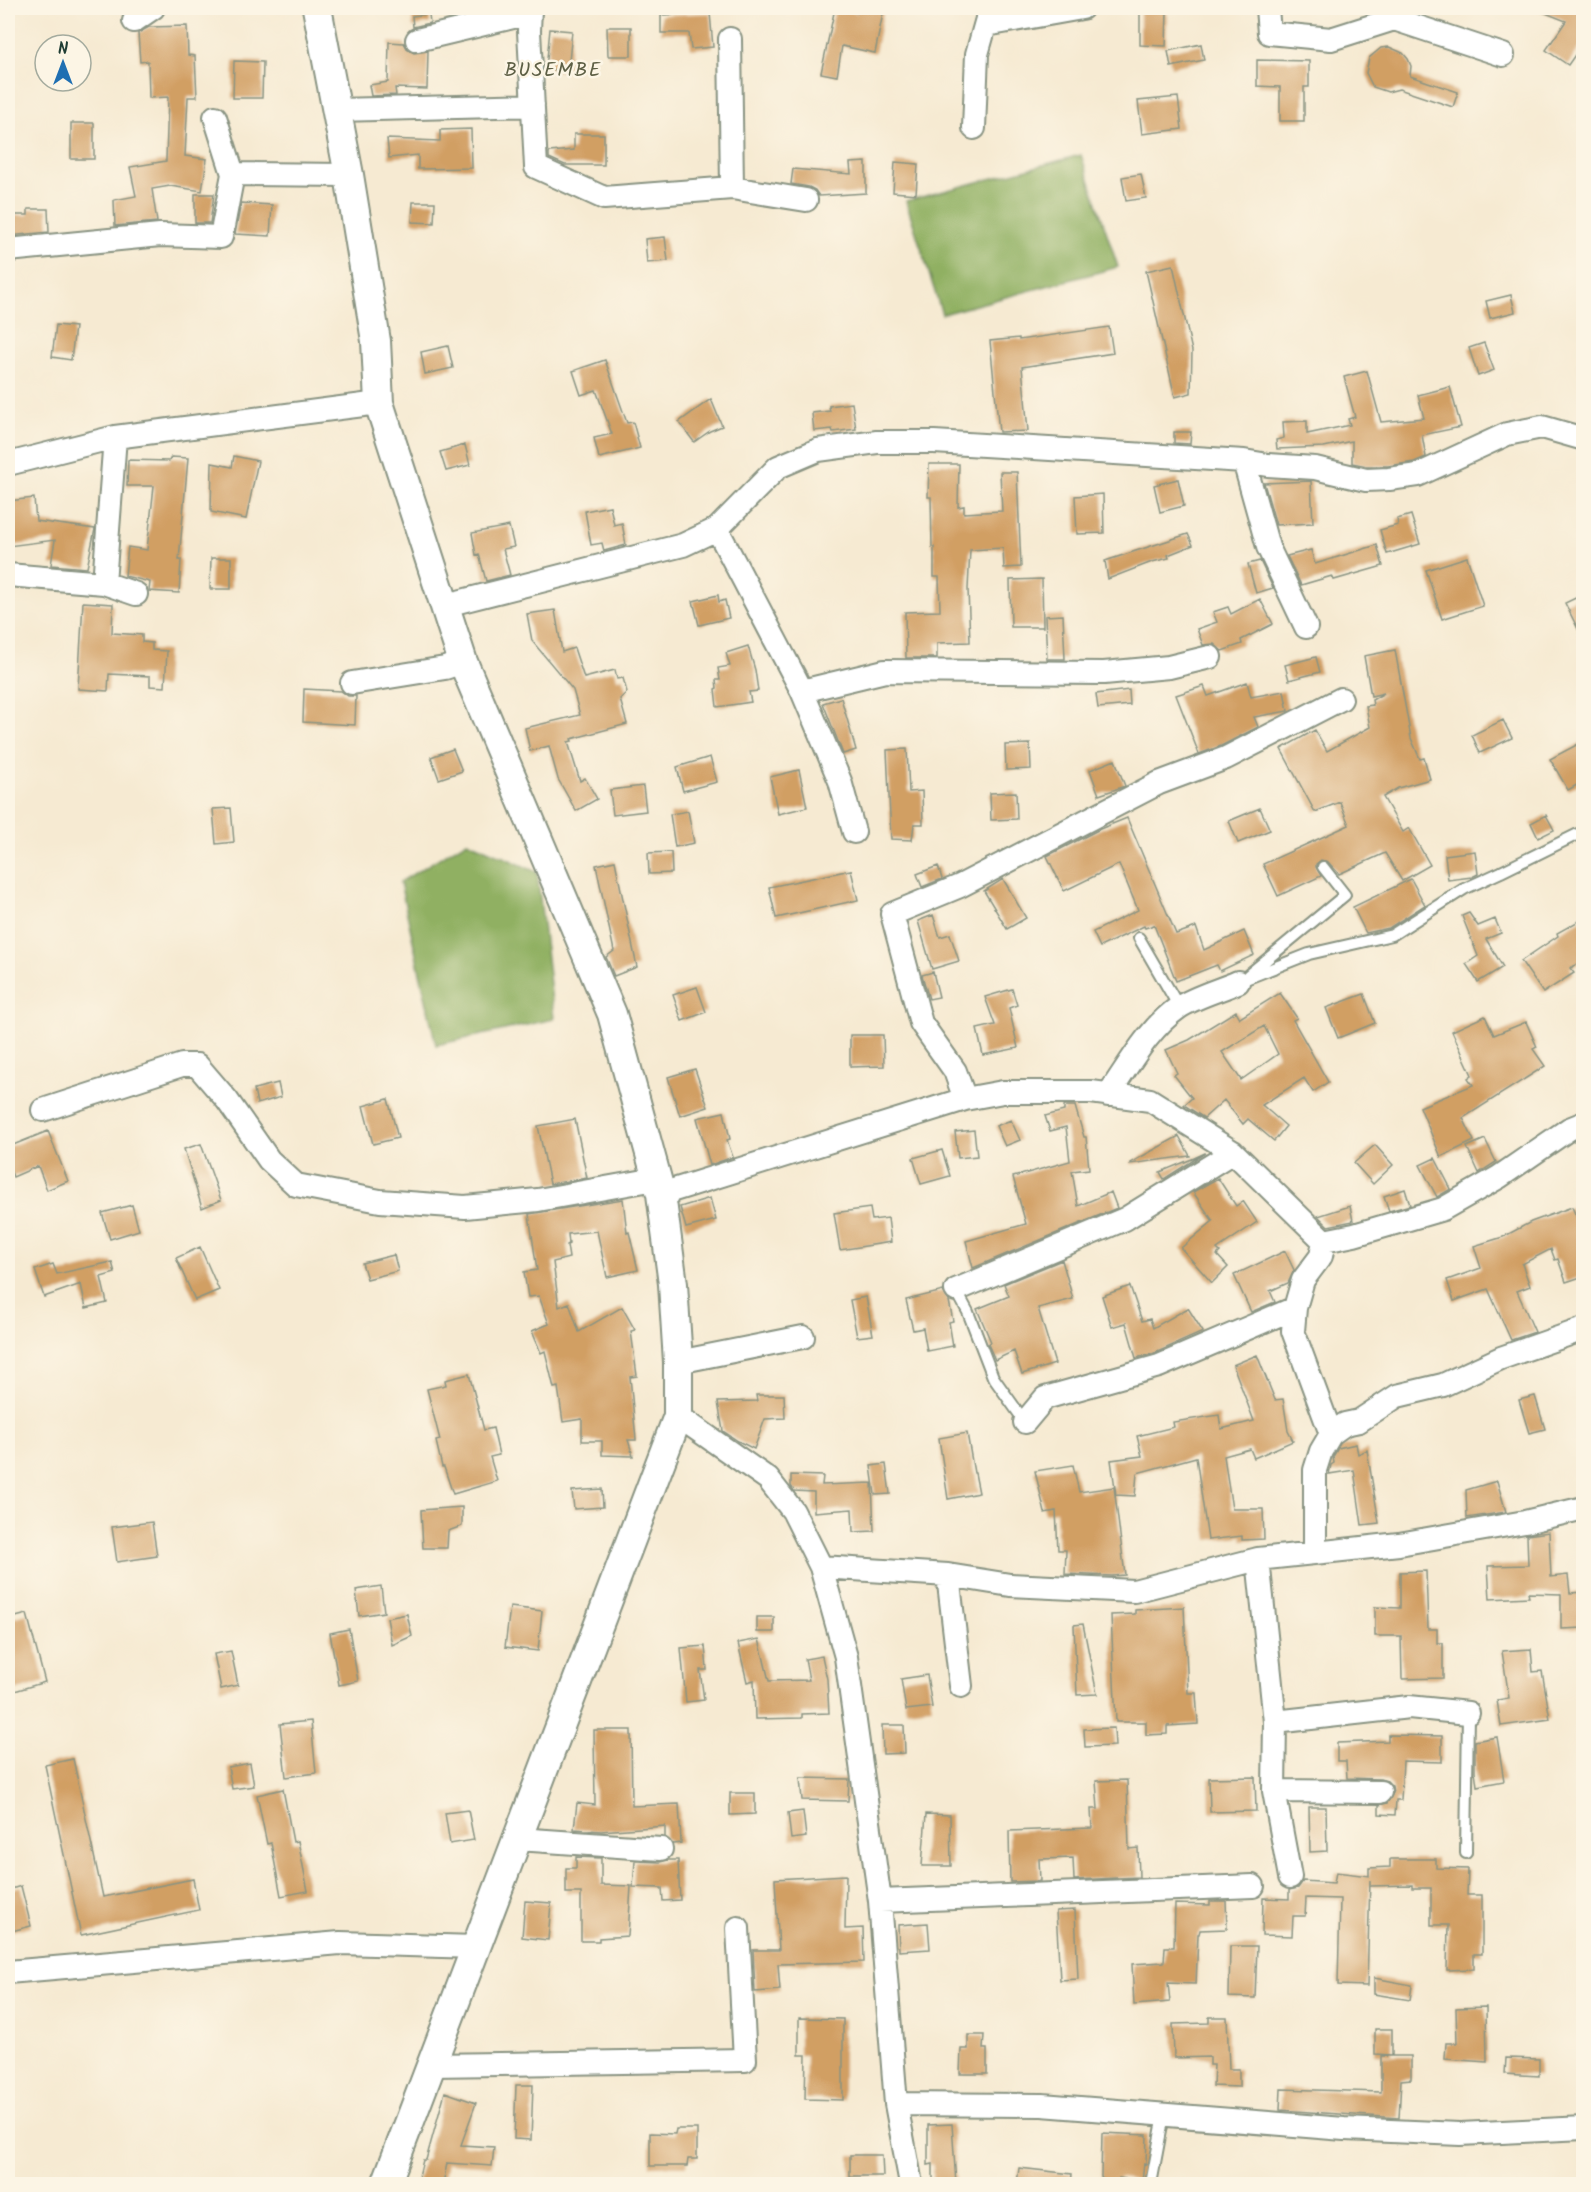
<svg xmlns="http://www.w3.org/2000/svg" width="1591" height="2192" font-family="Kalam,sans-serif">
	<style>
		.forest { fill: #90b062; stroke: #58764b; stroke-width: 1.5 }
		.building { fill: #d19f64; fill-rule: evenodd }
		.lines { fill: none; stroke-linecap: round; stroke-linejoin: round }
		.service-casing { stroke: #8a9483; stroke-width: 14 }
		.minor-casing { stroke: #8a9483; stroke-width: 26 }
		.tertiary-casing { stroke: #8a9483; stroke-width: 32 }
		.service { stroke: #fff; stroke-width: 10 }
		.minor { stroke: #fff; stroke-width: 22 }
		.tertiary { stroke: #fff; stroke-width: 28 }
		.labels { text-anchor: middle; stroke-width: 5; stroke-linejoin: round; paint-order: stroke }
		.quarter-label { font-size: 20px; letter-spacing: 1.5px; fill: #5d5f45; stroke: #fcf5e5 }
	</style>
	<rect width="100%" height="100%" fill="#fcf5e5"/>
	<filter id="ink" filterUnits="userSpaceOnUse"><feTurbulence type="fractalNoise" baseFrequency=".0167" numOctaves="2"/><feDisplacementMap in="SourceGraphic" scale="12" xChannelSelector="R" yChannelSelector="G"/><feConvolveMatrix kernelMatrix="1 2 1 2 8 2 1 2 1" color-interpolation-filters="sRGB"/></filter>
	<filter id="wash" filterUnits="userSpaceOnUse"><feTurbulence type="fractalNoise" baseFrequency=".008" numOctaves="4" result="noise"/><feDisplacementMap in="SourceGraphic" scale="24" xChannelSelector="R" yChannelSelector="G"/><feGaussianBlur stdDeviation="1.35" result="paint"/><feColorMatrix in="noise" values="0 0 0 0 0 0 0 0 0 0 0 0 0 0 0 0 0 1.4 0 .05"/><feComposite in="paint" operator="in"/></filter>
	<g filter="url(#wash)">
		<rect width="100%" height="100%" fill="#f6ead2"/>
		<path class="forest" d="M1081 155 1118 267 942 314 906 201Z
			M467 841 537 872 554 1019 436 1045 400 882Z"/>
		<g id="blocks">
			<path class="building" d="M835 8 857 13V8H884L875 53 842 46 837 76 821 73Z
				M1533 8H1584V42L1568 65 1546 50 1566 21Z
				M1140 11H1167L1166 46 1140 45Z
				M710 13 713 47 691 49 689 33H661V15Z
				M429 14 430 23 413 27 412 16Z
				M187 26 188 55 195 56 197 97H188L185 156 207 159 202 191 170 186 152 189 157 222 115 226 114 200 136 196 130 167 166 161 168 97 149 98 148 61 140 62 138 33 149 27Z
				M607 27H631V56H608Z
				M550 29 572 31 568 72 546 69Z
				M389 42 404 43 408 50 414 53 428 51 427 89 395 88 396 95 371 96 369 85 388 82Z
				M1201 44 1204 60 1171 67 1168 51Z
				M1389 47 1403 53 1408 59 1411 66 1410 76 1458 92 1453 107 1399 89 1388 92 1373 87 1366 73 1369 58 1381 48Z
				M1257 60 1309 61V87H1304V121H1280V87L1257 86Z
				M234 61 263 62 262 98H233Z
				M1178 97 1182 129 1142 134 1138 101Z
				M71 123H94V159H71Z
				M471 129 472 168 418 169V155L389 158 387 139 440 141V130Z
				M574 134H604V165H565L549 158V152L574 150Z
				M866 162V193L819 196 815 190 809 187 791 184 793 169 851 174 850 163Z
				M895 162 918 164 916 194 893 192Z
				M1141 174 1146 198 1126 201 1122 177Z
				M195 194H214L210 223H195Z
				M413 202H435L434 223 412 222Z
				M241 203 272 205 270 236 235 234Z
				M28 209H48L49 232 8 236V215H28Z
				M665 237 668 261 647 263 645 239Z
				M1173 265 1192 351 1191 393 1175 397 1146 271Z
				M1511 295 1515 312 1490 318 1486 301Z
				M56 325 75 327 71 360 52 357Z
				M1109 327 1113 353 1022 367 1028 431 999 432 990 341 1019 338V340Z
				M1484 343 1494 370 1478 376 1469 348Z
				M448 346 453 368 425 374 421 352Z
				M605 360 627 423 633 422 640 448 599 458 594 438 612 434 596 390 581 395 573 371Z
				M1367 371 1381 422 1424 418 1418 395 1450 387 1461 427 1422 435 1426 457 1414 462 1388 466H1367L1352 463V441L1324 447 1277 449 1276 440 1284 438 1283 422 1307 421V434L1350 425 1348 419 1355 417 1344 377Z
				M711 399 722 426 710 431 694 442 679 422Z
				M852 403 856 429 833 432 832 429 814 431 812 413 830 411 829 406Z
				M1174 432H1191L1190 444 1174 443Z
				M465 445 470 465 446 471 440 452Z
				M234 456 258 461 246 519 211 512 212 463 232 467Z
				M171 457 188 458 179 560H181L179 593 149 591 150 582 125 576 128 547 147 550 154 486H127L128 460 169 461Z
				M929 464H959L958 507 964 506V513L1002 511 1000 472H1017L1021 567 1004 568 1003 548 970 550 968 589 970 642 937 643V658H906L905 612 940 611 939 577H934V547H932L931 497H928Z
				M1178 479 1184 506 1160 512 1154 485Z
				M1311 481 1313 523 1276 525 1264 483Z
				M1103 494 1104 533 1077 534 1075 496Z
				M34 498 36 521 95 529 87 568 51 565 55 540 8 546V501Z
				M610 506 614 525 622 523 626 545 604 551 602 543 591 545 585 511Z
				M1411 515 1420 544 1387 554 1380 530 1398 525 1397 519Z
				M509 526 514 547 503 549 510 575 486 581 479 554 476 555 472 533Z
				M1188 534 1193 545 1168 555 1169 558 1152 562 1108 579 1105 561Z
				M1377 545 1383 566 1334 580 1332 576 1301 585 1287 556 1311 550 1315 564Z
				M1467 557 1483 606 1442 619 1426 570Z
				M211 558H231V589H210Z
				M1260 561 1273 588 1256 593 1248 564Z
				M1042 579 1043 627H1011L1010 580Z
				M1584 594V641L1565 603Z
				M718 595 719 602 725 600 729 618 699 625 693 601Z
				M1260 599 1273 624 1241 640 1242 644 1222 651 1214 644 1203 645 1197 629 1217 622 1213 612 1228 607 1231 614Z
				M83 602 113 604 112 633 142 635V642L152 643V650L167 651 165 687 150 686V676L109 674 108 691 78 689Z
				M555 610 562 652 574 648 584 678 615 670 617 679 623 678 627 692 620 699 627 724 571 739 572 741 568 742 580 781 585 778 597 799 576 811 558 779 549 746 530 751 525 728 580 715 573 690 532 641 527 614Z
				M1063 615 1065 659H1047L1045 616Z
				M748 646 755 670 758 691 749 692 751 702 717 707 715 689 717 688 716 680H720L718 668 730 666 726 653Z
				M1395 650 1411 738 1420 759 1424 758 1430 779 1398 788 1383 797 1403 832 1409 828 1430 865 1402 881 1385 853 1339 874 1328 862 1321 860 1316 864V867L1321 876 1278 896 1263 864 1349 825 1340 802 1315 812 1281 749 1315 730 1327 751 1370 727 1366 706 1373 705 1372 700 1384 693 1371 696 1364 656Z
				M1316 657 1320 672 1289 680 1285 665Z
				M1247 682 1251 697 1284 691 1288 711 1254 717 1258 727 1221 746 1199 754 1176 695 1204 686 1208 696Z
				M304 689 341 691 348 696H356L355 725 303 722Z
				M1129 690 1130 705 1098 708 1096 694Z
				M841 698 856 750 843 754 823 703Z
				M1503 720 1512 738 1480 753 1472 735Z
				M1584 741V781L1568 790 1550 759Z
				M1030 744 1031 769 1006 770 1005 745Z
				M453 749 462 771 439 779 431 757Z
				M907 749 909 792 922 791 923 824H914L912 840 891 839 887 750Z
				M710 757 717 782 683 791 677 767Z
				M1115 760 1125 786 1099 795 1090 770Z
				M799 770 807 807 778 814 770 777Z
				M643 786 646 811 613 815 610 790Z
				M1016 792 1017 819 991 820 990 793Z
				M231 808 234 842 216 844 213 809Z
				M1260 808 1270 830 1238 843 1229 821Z
				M688 811 694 843 675 847 670 814Z
				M1546 815 1554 830 1538 838 1531 823Z
				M1127 818 1176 934 1196 927 1204 950 1244 931 1254 955 1220 971 1217 965 1176 981 1154 925 1145 928 1144 926 1100 947 1093 932 1138 910 1119 864 1064 891 1047 856 1100 829Z
				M1475 851 1478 874 1472 877 1448 880 1445 855Z
				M671 852 672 873 649 874 648 853Z
				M615 861 637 967 614 976 606 957 614 951 596 865Z
				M938 866 942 879 922 887 917 874Z
				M851 870 858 900 776 918 769 887Z
				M1003 879 1026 918 1007 929 984 891Z
				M1411 879 1425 905 1389 928 1366 933 1353 907Z
				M1469 913 1478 926 1495 919 1501 933 1486 939 1503 967 1478 982 1466 964 1478 956 1462 916Z
				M933 915 940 937 950 934 959 961 932 969 918 921Z
				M1584 918V961L1570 968 1574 973 1543 993 1521 961 1558 936 1557 933Z
				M933 972 939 997 929 999 922 975Z
				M697 987 706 1012 682 1021 673 995Z
				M1012 989 1017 1005 1009 1008 1018 1048 983 1055 977 1029 995 1025 985 997Z
				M1280 993 1297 1018 1293 1020 1328 1082 1313 1092 1304 1078 1262 1105 1286 1126 1274 1141 1248 1119 1243 1124 1224 1100 1204 1118 1184 1105 1192 1098 1174 1075 1177 1073 1166 1050 1189 1040 1236 1011 1240 1018ZM1264 1026 1278 1054 1241 1080 1222 1052Z
				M1364 994 1375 1023 1338 1038 1326 1008Z
				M1485 1016 1494 1035 1526 1022 1537 1047 1533 1049 1545 1066 1463 1118 1474 1141 1441 1157 1420 1107 1473 1085 1468 1078 1472 1075 1452 1031Z
				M850 1035H883L884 1066 850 1067Z
				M695 1069 708 1107 680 1116 668 1077Z
				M278 1083 281 1097 257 1104 254 1089Z
				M388 1099 398 1138 373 1144 363 1106Z
				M1064 1106H1075L1084 1137H1086L1089 1169 1072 1171 1078 1206 1111 1192 1117 1208 973 1268 966 1241 1026 1224 1013 1177 1070 1161 1066 1127 1050 1131 1045 1116 1064 1111Z
				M724 1112 730 1139 727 1140 733 1157 710 1165 697 1118Z
				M575 1119 587 1178 550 1184 538 1126Z
				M1011 1120 1020 1140 1005 1146 996 1126Z
				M974 1130 977 1156 958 1158 955 1132Z
				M48 1131 68 1181 47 1190 38 1166 13 1177 8 1164V1147Z
				M1179 1136 1190 1156 1130 1164V1163Z
				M1485 1139 1496 1162 1479 1173 1467 1147Z
				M201 1144 221 1200 202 1208 184 1149Z
				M1375 1145 1393 1165 1373 1184 1354 1163Z
				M942 1150 950 1176 921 1184 913 1158Z
				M1205 1153 1164 1179 1160 1172 1192 1159Z
				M1435 1158 1451 1189 1437 1197 1420 1165Z
				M1218 1178 1236 1206 1243 1201 1257 1222 1217 1249 1220 1252 1217 1255 1228 1267 1212 1283 1181 1248 1213 1221 1193 1192Z
				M1405 1189 1410 1205 1389 1211 1384 1196Z
				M710 1198 716 1220 686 1228 680 1207Z
				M623 1199 627 1233 629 1232 638 1270 607 1277 597 1231 568 1234 569 1244 567 1245 569 1258 553 1262 559 1307 569 1303 579 1332 622 1307 635 1330 631 1331 637 1376 630 1377 636 1440H628L633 1456 602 1455V1441H582V1419L563 1422 558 1387 554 1388 545 1351 541 1353 532 1331 549 1324 539 1296 528 1297 524 1272 537 1270 529 1214Z
				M132 1205 139 1230 110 1239 102 1213Z
				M1350 1206 1353 1221 1328 1226 1318 1216Z
				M1572 1207 1584 1234V1276L1566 1282 1558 1259 1555 1260 1551 1249 1522 1264 1530 1286 1517 1291 1535 1332 1511 1340 1488 1289 1454 1301 1447 1280 1481 1268 1474 1246 1503 1237 1531 1222Z
				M870 1208 872 1220 888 1218 891 1242 840 1250 834 1213Z
				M200 1247 219 1290 195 1300 176 1258Z
				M1285 1251 1294 1270 1288 1283 1270 1291 1275 1302 1251 1312 1234 1275Z
				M394 1255 398 1271 367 1279 362 1263Z
				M1062 1260 1073 1299 1038 1308 1055 1364 1022 1374 1014 1351 995 1360 988 1344 991 1342 977 1309 1009 1296 1004 1284Z
				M112 1262 115 1273 101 1277 107 1303 86 1308 81 1284 44 1297 35 1270 53 1264 57 1274Z
				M1130 1286 1142 1321 1150 1319 1153 1328 1188 1308 1203 1332 1155 1353 1136 1358 1126 1323 1112 1327 1102 1296Z
				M943 1291 949 1301 953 1321 949 1322 953 1346 927 1351 923 1328 913 1330 906 1300Z
				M866 1297 873 1335 857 1337 850 1300Z
				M1257 1355 1275 1400 1283 1399 1288 1431 1293 1441 1254 1458 1250 1449 1224 1456 1232 1509H1263L1264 1539 1242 1540V1536L1208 1540 1196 1457 1137 1473 1135 1496 1116 1495 1111 1460 1142 1456 1137 1436 1174 1427 1173 1422 1219 1415 1221 1429 1254 1421 1233 1365Z
				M469 1374 484 1430 493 1428 499 1455 490 1457 497 1481 453 1494 444 1467H442L436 1441 440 1440 427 1389 446 1385 445 1380Z
				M756 1395H784L785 1418 765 1419 754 1449 738 1441 723 1431 718 1402 757 1401Z
				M1535 1396 1545 1429 1529 1433 1519 1400Z
				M967 1433 974 1473H975L979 1493 948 1499 939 1438Z
				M1356 1444 1358 1454 1367 1450 1379 1523 1362 1525 1354 1470 1329 1474 1331 1465 1334 1463 1333 1457 1338 1448Z
				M886 1464 890 1494 875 1495 871 1466Z
				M1073 1465 1079 1492 1114 1487 1125 1575 1112 1576 1065 1574 1066 1550H1058L1056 1511 1045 1513 1035 1471Z
				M791 1475 823 1476 822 1485 872 1483 874 1531 853 1532 852 1509 814 1512V1492L794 1491 791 1486Z
				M1497 1481 1506 1512 1467 1518 1466 1490Z
				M602 1489 603 1507 574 1509 572 1491Z
				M462 1507V1526L448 1531 447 1548H423L421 1510Z
				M152 1522 157 1556 117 1562 112 1527Z
				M1549 1532 1551 1577 1568 1575 1570 1593 1584 1592V1628L1561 1629V1594L1528 1593 1529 1597 1490 1599 1488 1566 1528 1565 1527 1535Z
				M1426 1571 1428 1629H1437V1643H1443V1678L1402 1679 1401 1636H1375V1607L1400 1608V1572Z
				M381 1586 384 1612 359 1616 356 1590Z
				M510 1607 542 1611 538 1651 505 1647Z
				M1184 1607 1188 1693H1196L1198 1724 1167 1726V1734L1146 1735V1722H1116L1111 1615 1135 1614V1610Z
				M27 1614 45 1682 8 1693V1619Z
				M407 1614 412 1636 392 1645 387 1618Z
				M757 1617H774V1632H757Z
				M1083 1624 1097 1694 1077 1695 1074 1625Z
				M349 1629 358 1681 339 1685 330 1633Z
				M759 1639 769 1681 809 1680 805 1659 822 1656 827 1679 829 1713 802 1714V1718L755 1719 754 1680 747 1682 738 1643Z
				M705 1646 707 1670H700L704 1700 686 1702 681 1648Z
				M1531 1649 1533 1672 1542 1671 1550 1719 1501 1726 1497 1700 1509 1698 1502 1651Z
				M231 1651 238 1685 221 1689 214 1654Z
				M927 1675 932 1707 906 1710 901 1679Z
				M311 1721 316 1773 286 1777 280 1724Z
				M882 1725H904L905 1753 883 1754Z
				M1114 1728 1115 1746 1085 1747 1084 1729Z
				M594 1730H631L632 1806 679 1804 681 1843 673 1844 665 1837V1826L601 1831 574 1829 577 1803 595 1805Z
				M1388 1735 1442 1736V1762L1403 1761 1401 1800H1396L1395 1815 1379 1814V1805L1387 1803 1393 1793 1392 1786 1387 1781 1380 1779 1347 1778 1346 1761H1337V1743L1388 1741Z
				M1497 1737 1504 1781 1477 1786 1475 1771V1741Z
				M73 1759 103 1897 193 1879 199 1910 81 1935 45 1765Z
				M250 1763 254 1786 232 1789 228 1767Z
				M1255 1777 1256 1811 1210 1812 1209 1778Z
				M800 1778 849 1779 848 1801 802 1800Z
				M1127 1780 1129 1849 1138 1848 1139 1877 1074 1880 1073 1858 1039 1859 1040 1881 1010 1882 1009 1831 1092 1828 1091 1809H1098L1096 1781Z
				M283 1789 293 1842 298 1841 308 1891 281 1896 271 1843 267 1844 257 1795Z
				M730 1793H755V1814L730 1815Z
				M1309 1807H1326L1327 1851 1310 1852Z
				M468 1810 474 1840 450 1844 445 1813Z
				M803 1811 806 1837 791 1839 788 1813Z
				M926 1814 950 1815 951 1866H922Z
				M576 1857 601 1858V1885L631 1886 628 1936 599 1938V1941H581V1893H566V1868H576Z
				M1390 1859H1436V1868L1468 1869 1467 1895H1482V1954H1474V1969L1447 1970 1448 1925H1431V1888H1412V1885L1370 1886V1880L1367 1986 1338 1985 1340 1899 1306 1898 1305 1916H1293L1292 1936 1262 1935 1263 1898 1289 1899V1890L1298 1888 1303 1881 1334 1883 1336 1872 1369 1876V1868L1390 1867Z
				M668 1860H678L680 1900 663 1901 662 1888 633 1887 635 1861 660 1862Z
				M846 1875 845 1929 863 1928 864 1962 778 1964 780 1990 755 1992 753 1950H779L775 1879Z
				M21 1886 31 1926 8 1932V1890Z
				M525 1901 551 1903 548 1940 522 1937Z
				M1210 1901H1226L1227 1929 1200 1930 1199 1934H1198L1196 1984 1168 1983 1170 2002 1134 2005 1132 1964 1164 1962 1165 1947H1174L1175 1904 1210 1905Z
				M1075 1910 1078 1979 1060 1980 1056 1911Z
				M928 1923 930 1949 899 1951 898 1925Z
				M1230 1946H1257L1255 1998 1229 1997Z
				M1374 1978 1412 1985 1410 2000 1374 1994Z
				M1486 2007 1487 2062 1445 2059 1446 2043H1457L1456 2008Z
				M1209 2017H1227L1229 2069H1239V2087L1213 2086 1214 2065H1210V2057L1174 2058 1173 2024 1209 2023Z
				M799 2018 843 2019V2100L805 2099 806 2055H799Z
				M1375 2029H1392V2055L1375 2054Z
				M968 2035H984L983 2049H987V2074H960L961 2049H968Z
				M1381 2056H1411V2079L1401 2080 1399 2118 1280 2110 1281 2089 1381 2092Z
				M1506 2058 1539 2059V2076L1505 2074Z
				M516 2085H533L531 2140 514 2139Z
				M445 2092 476 2103 461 2145 494 2147 492 2166 447 2163 443 2184H417L423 2160H426Z
				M952 2124 956 2184H933V2164L928 2165V2125Z
				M676 2129H697V2159H688L687 2166H650V2133L675 2134Z
				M1102 2133 1147 2135 1146 2164 1144 2163 1142 2181 1119 2178V2181L1103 2180 1101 2177Z
				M850 2155H882L883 2176H850Z
				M1019 2168 1072 2174 1071 2184H1017Z"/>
		</g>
	</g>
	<g filter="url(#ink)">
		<use href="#blocks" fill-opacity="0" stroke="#8a9483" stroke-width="1.5"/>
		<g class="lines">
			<g class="service-casing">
				<path id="service" d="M1139 938 1179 1007
					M1248 975 1345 895 1323 867
					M1238 982 1309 954 1392 935 1464 889 1501 872 1584 831
					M956 1290 968 1312 993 1377 1025 1422
					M1466 1853 1468 1713
					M1151 2184 1164 2115"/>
			</g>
			<g class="minor-casing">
				<path id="minor" d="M530 8 529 31 536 167 604 198 732 188 806 200
					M1267 8 1269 33 1331 39 1394 19 1503 55
					M134 21 153 8
					M986 25 1082 8
					M730 39 732 188
					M417 40 530 13
					M337 110 533 105
					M974 128 977 54 990 8
					M233 174 349 175
					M8 250 160 235 221 237 233 174 215 117
					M1244 461 1268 547 1306 627
					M8 464 115 437 379 403
					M717 529 802 691 840 781 854 832
					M8 575 104 583 136 594
					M104 583 115 437
					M446 605 683 545 717 529 778 467 818 450 877 442H934L1244 461 1268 465 1315 468 1366 480 1389 479 1418 475 1507 434 1542 427 1584 439
					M352 683 445 668 463 662
					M802 691 885 671 1104 673 1169 667 1210 657
					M1108 1095C1129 1065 1148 1029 1178 1008 1194 997 1220 990 1238 982
					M965 1099 955 1071 921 1023 892 914 960 886 1159 783 1226 758 1341 699
					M43 1110 182 1065H197L227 1100 269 1160 296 1185 380 1201 465 1207 538 1200 656 1179
					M661 1194 965 1099 1003 1092H1091L1150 1100 1233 1152 1324 1241 1354 1235 1443 1209 1499 1177 1569 1129 1584 1123
					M1324 1241 1321 1256 1303 1280 1295 1308 1293 1331 1331 1434
					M956 1290 1125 1219 1233 1152
					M678 1362 803 1337
					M678 1416 768 1479 793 1511 821 1567 846 1657 880 1901 896 2104 911 2184
					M1025 1422 1045 1398 1159 1366 1295 1308
					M1315 1552V1470L1321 1451 1331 1434 1345 1424 1359 1421 1397 1396 1443 1385 1501 1358 1584 1329
					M1258 1559 1275 1722 1274 1791 1290 1877
					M821 1567 948 1575 1010 1585 1134 1591 1258 1559 1399 1544 1525 1522 1584 1508
					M948 1575 961 1686
					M1275 1722 1409 1707 1468 1713
					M1274 1791 1380 1792
					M518 1839 661 1849
					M880 1901 1253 1886
					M8 1972 340 1943 476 1947
					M431 2065 745 2060 738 1928
					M896 2104 1042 2105 1344 2129 1460 2134 1584 2128"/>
			</g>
			<g class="tertiary-casing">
				<path id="tertiary" d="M317 8 349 175 376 341 379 403 463 662 612 1014 661 1194 673 1284 678 1362V1416L386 2184"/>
			</g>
			<use href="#service" class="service"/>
			<use href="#minor" class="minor"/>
			<use href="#tertiary" class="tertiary"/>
		</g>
	</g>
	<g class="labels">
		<g class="quarter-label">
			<text x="553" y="76">BUSEMBE</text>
		</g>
	</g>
	<rect width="1591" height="2192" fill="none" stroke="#fcf5e5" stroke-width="30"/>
	<g transform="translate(63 63)"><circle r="28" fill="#fcf5e5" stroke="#a4ab9e" stroke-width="1.5"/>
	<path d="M0-4.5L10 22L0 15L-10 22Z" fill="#1f6fb2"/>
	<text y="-9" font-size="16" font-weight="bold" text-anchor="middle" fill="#1f3d34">N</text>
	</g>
</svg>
